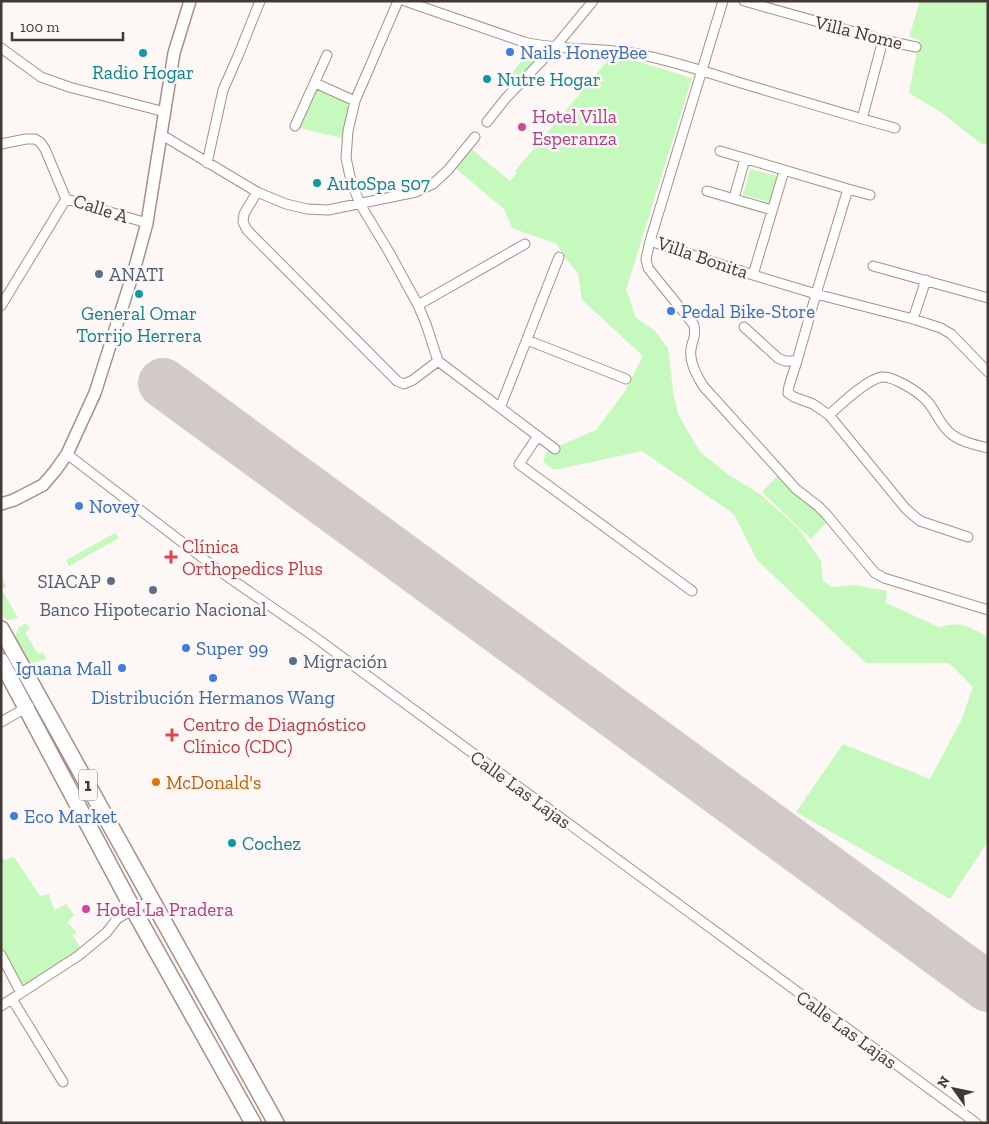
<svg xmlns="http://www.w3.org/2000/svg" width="989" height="1124" font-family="'Zilla Slab',serif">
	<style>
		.green { fill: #c5f9be }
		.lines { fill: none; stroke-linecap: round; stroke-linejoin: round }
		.runway { stroke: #d1cac8; stroke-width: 50 }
		.minor-casing { stroke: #a89085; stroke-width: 11 }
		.tertiary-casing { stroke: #a89085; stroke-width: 14 }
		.trunk-casing { stroke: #a89085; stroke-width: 18 }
		.minor { stroke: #fff; stroke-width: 9 }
		.tertiary { stroke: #fff; stroke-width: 11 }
		.trunk { stroke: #fff; stroke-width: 15 }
		.shop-dot { fill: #3f7fe0; stroke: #fdf7f5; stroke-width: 2 }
		.culture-dot { fill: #0f9aa8; stroke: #fdf7f5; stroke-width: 2 }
		.hotel-dot { fill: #d1479c; stroke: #fdf7f5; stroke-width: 2 }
		.service-dot { fill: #5c6f8a; stroke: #fdf7f5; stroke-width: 2 }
		.health-dot { fill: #e0444e; stroke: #fdf7f5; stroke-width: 2 }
		.food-dot { fill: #e8710a; stroke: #fdf7f5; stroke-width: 2 }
		.labels { text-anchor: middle; stroke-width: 5; stroke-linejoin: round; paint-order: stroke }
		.shield { fill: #fdf7f5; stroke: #7b726e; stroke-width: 1 }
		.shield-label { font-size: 18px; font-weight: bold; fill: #433934 }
		.street-label { font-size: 19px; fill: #433934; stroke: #fdf7f5 }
		.shop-label { font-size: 19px; fill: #366cbe; stroke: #fdf7f5; text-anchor: start }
		.culture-label { font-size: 19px; fill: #0d838f; stroke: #fdf7f5; text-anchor: start }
		.hotel-label { font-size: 19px; fill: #b23c85; stroke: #fdf7f5; text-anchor: start }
		.service-label { font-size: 19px; fill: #4e5e75; stroke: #fdf7f5; text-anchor: start }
		.health-label { font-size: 19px; fill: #be3a42; stroke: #fdf7f5; text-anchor: start }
		.food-label { font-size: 19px; fill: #c56008; stroke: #fdf7f5; text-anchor: start }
	</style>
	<rect width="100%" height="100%" fill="#fdf7f5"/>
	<path class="green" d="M920 1H988V145L980 143 942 113 909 93 919 40 909 37Z
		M531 48 540 49 546 55 521 79 509 87 504 84Z
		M613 54 692 78 626 290 630 299 635 317 655 331 668 348 673 391 678 414 700 452 729 475 760 494 798 528 821 561 823 581 832 587 854 585 887 591 886 603 939 627C962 621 968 626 988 637V841L950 899 796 812 843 744 930 779 961 721 973 687 949 663H866L757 560 734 514 642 451 554 470 543 462 547 451 596 430 625 391 643 356 582 300 578 273 566 259 557 244 512 228 504 209 454 167 469 147 510 181 517 173 515 171Z
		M317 87 351 102 342 138 299 128Z
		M750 169 777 176 769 202 743 195Z
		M778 475 827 522 811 539 762 492Z
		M115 533 119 538 69 566 66 560Z
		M3 580 6 586 2 590 18 618 8 620 1 615V581Z
		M26 623 30 629 25 632 38 654 43 652 47 659 32 663 22 656 14 642 18 628Z
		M1 856 5 860 14 857 40 896 49 894 52 904 55 910 66 904 74 915 67 922 77 933 72 935 83 951 25 990 1 948Z"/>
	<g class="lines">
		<path class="runway" d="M163 383 988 987"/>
		<g class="minor-casing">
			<path id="minor" d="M398 1 355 101 348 131 346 158 351 181 360 204 389 252 418 305 426 324 438 361 555 449
				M405 1 524 42C562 51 601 47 638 54 673 61 707 72 741 83 792 98 843 114 895 128
				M723 1 650 241 753 275 816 294 913 319 941 328 951 334 988 372
				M744 1 883 40 916 47
				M1 48 41 77 69 87 165 112
				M315 83 355 101
				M862 119 883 40
				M487 122 506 98 555 47 593 1
				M295 126 327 55
				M162 135 257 192 286 204 307 209 328 210 416 192 433 184 448 170 475 137
				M1 144 26 139H35L40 142 45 149 66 199 147 223
				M720 151 848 189 870 195
				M207 163 223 90 238 56 260 1
				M848 189 816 294 797 361 789 386 788 393 794 397 813 404 829 415 906 509 920 521 968 537
				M707 191 772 210
				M257 192 244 214 243 222 247 230 397 381 404 384 413 380 438 361
				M734 198 745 159
				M650 241 646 259 648 268 694 325C696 339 693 337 691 349 689 361 697 377 704 387L796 489 818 506 826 514 875 573 884 578 988 610
				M873 266 988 298
				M753 275 784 171
				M418 305 525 244
				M1 306 66 199
				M913 319 926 280
				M744 327 778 358 785 361H797
				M527 340 626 379
				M500 408 559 257
				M829 415C840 405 867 379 882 377 894 376 918 392 926 400 935 409 939 423 949 432 958 441 975 445 988 448
				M538 436 519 464 692 591
				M67 454 221 572 312 635 976 1123
				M1 722 29 706
				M1 955 21 993
				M12 999 63 1082
				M1 1006 78 956 106 933 117 919 133 909 144 904 157 908"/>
		</g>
		<g class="tertiary-casing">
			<path id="tertiary" d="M1 504 14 500 43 485 55 471 67 454 95 393 135 267 147 223 174 53 190 1"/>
		</g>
		<g class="trunk-casing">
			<path id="trunk" d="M1 629 276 1123
				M1 661 133 909 253 1123"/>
		</g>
		<use href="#minor" class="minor"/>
		<use href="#tertiary" class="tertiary"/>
		<use href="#trunk" class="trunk"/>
	</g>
	<g class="shop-dot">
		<circle cx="510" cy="52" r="5"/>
		<circle cx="671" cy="311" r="5"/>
		<circle cx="79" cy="506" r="5"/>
		<circle cx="186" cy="648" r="5"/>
		<circle cx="122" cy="668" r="5"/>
		<circle cx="213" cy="678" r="5"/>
		<circle cx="14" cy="816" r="5"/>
	</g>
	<g class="culture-dot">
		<circle cx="143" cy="53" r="5"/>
		<circle cx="487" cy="79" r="5"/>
		<circle cx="317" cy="183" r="5"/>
		<circle cx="139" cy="294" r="5"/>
		<circle cx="232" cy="843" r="5"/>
	</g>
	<g class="hotel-dot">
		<circle cx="522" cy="127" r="5"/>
		<circle cx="86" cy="909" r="5"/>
	</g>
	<g class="service-dot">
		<circle cx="99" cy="274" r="5"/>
		<circle cx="111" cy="581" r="5"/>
		<circle cx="153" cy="590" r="5"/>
		<circle cx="293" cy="661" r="5"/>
	</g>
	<g class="health-dot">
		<path d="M168.5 549.5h5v5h5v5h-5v5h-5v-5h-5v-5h5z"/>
		<path d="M169.5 727.5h5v5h5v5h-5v5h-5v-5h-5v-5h5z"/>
	</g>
	<circle class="food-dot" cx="156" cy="782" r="5"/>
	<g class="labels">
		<rect class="shield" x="79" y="769.5" width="18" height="31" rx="4"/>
		<g class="shield-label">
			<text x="88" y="791">1</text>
		</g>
		<g class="street-label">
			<text transform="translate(859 32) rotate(14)" y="7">Villa Nome</text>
			<text transform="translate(101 208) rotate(18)" y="7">Calle A</text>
			<text transform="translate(703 257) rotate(19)" y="7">Villa Bonita</text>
			<text transform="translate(521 789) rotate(36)" y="7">Calle Las Lajas</text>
			<text transform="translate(847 1029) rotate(36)" y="7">Calle Las Lajas</text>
		</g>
		<g class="shop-label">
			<text x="520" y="59">Nails HoneyBee</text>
			<text x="681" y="318">Pedal Bike-Store</text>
			<text x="89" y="513">Novey</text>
			<text x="196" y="655">Super 99</text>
			<text x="112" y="675" text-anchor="end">Iguana Mall</text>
			<text x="213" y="704" text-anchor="middle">Distribución Hermanos Wang</text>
			<text x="24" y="823">Eco Market</text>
		</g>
		<g class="culture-label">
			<text x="143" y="79" text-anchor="middle">Radio Hogar</text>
			<text x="497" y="86">Nutre Hogar</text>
			<text x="327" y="190">AutoSpa 507</text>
			<text x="139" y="320" text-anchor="middle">General Omar<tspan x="139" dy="22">Torrijo Herrera</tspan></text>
			<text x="242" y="850">Cochez</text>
		</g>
		<g class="hotel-label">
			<text x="532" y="123">Hotel Villa<tspan x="532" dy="22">Esperanza</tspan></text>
			<text x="96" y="916">Hotel La Pradera</text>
		</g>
		<g class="service-label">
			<text x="109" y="281">ANATI</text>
			<text x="101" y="588" text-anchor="end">SIACAP</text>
			<text x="153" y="616" text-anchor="middle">Banco Hipotecario Nacional</text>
			<text x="303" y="668">Migración</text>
		</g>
		<g class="health-label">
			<text x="182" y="553">Clínica<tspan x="182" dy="22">Orthopedics Plus</tspan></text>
			<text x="183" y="731">Centro de Diagnóstico<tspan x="183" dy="22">Clínico (CDC)</tspan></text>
		</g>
		<g class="food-label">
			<text x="166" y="789">McDonald's</text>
		</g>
	</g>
	<rect width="989" height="1124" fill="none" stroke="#433934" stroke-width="5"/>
	<g transform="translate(954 1089) rotate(303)" stroke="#fdf7f5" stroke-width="4" paint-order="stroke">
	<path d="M0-4L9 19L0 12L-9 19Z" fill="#433934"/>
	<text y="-8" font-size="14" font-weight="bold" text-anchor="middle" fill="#433934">N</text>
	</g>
	<path d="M12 32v8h111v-8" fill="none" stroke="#433934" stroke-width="2.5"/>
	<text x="20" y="32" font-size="15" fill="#433934" stroke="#fdf7f5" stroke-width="4" paint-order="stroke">100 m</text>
</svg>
